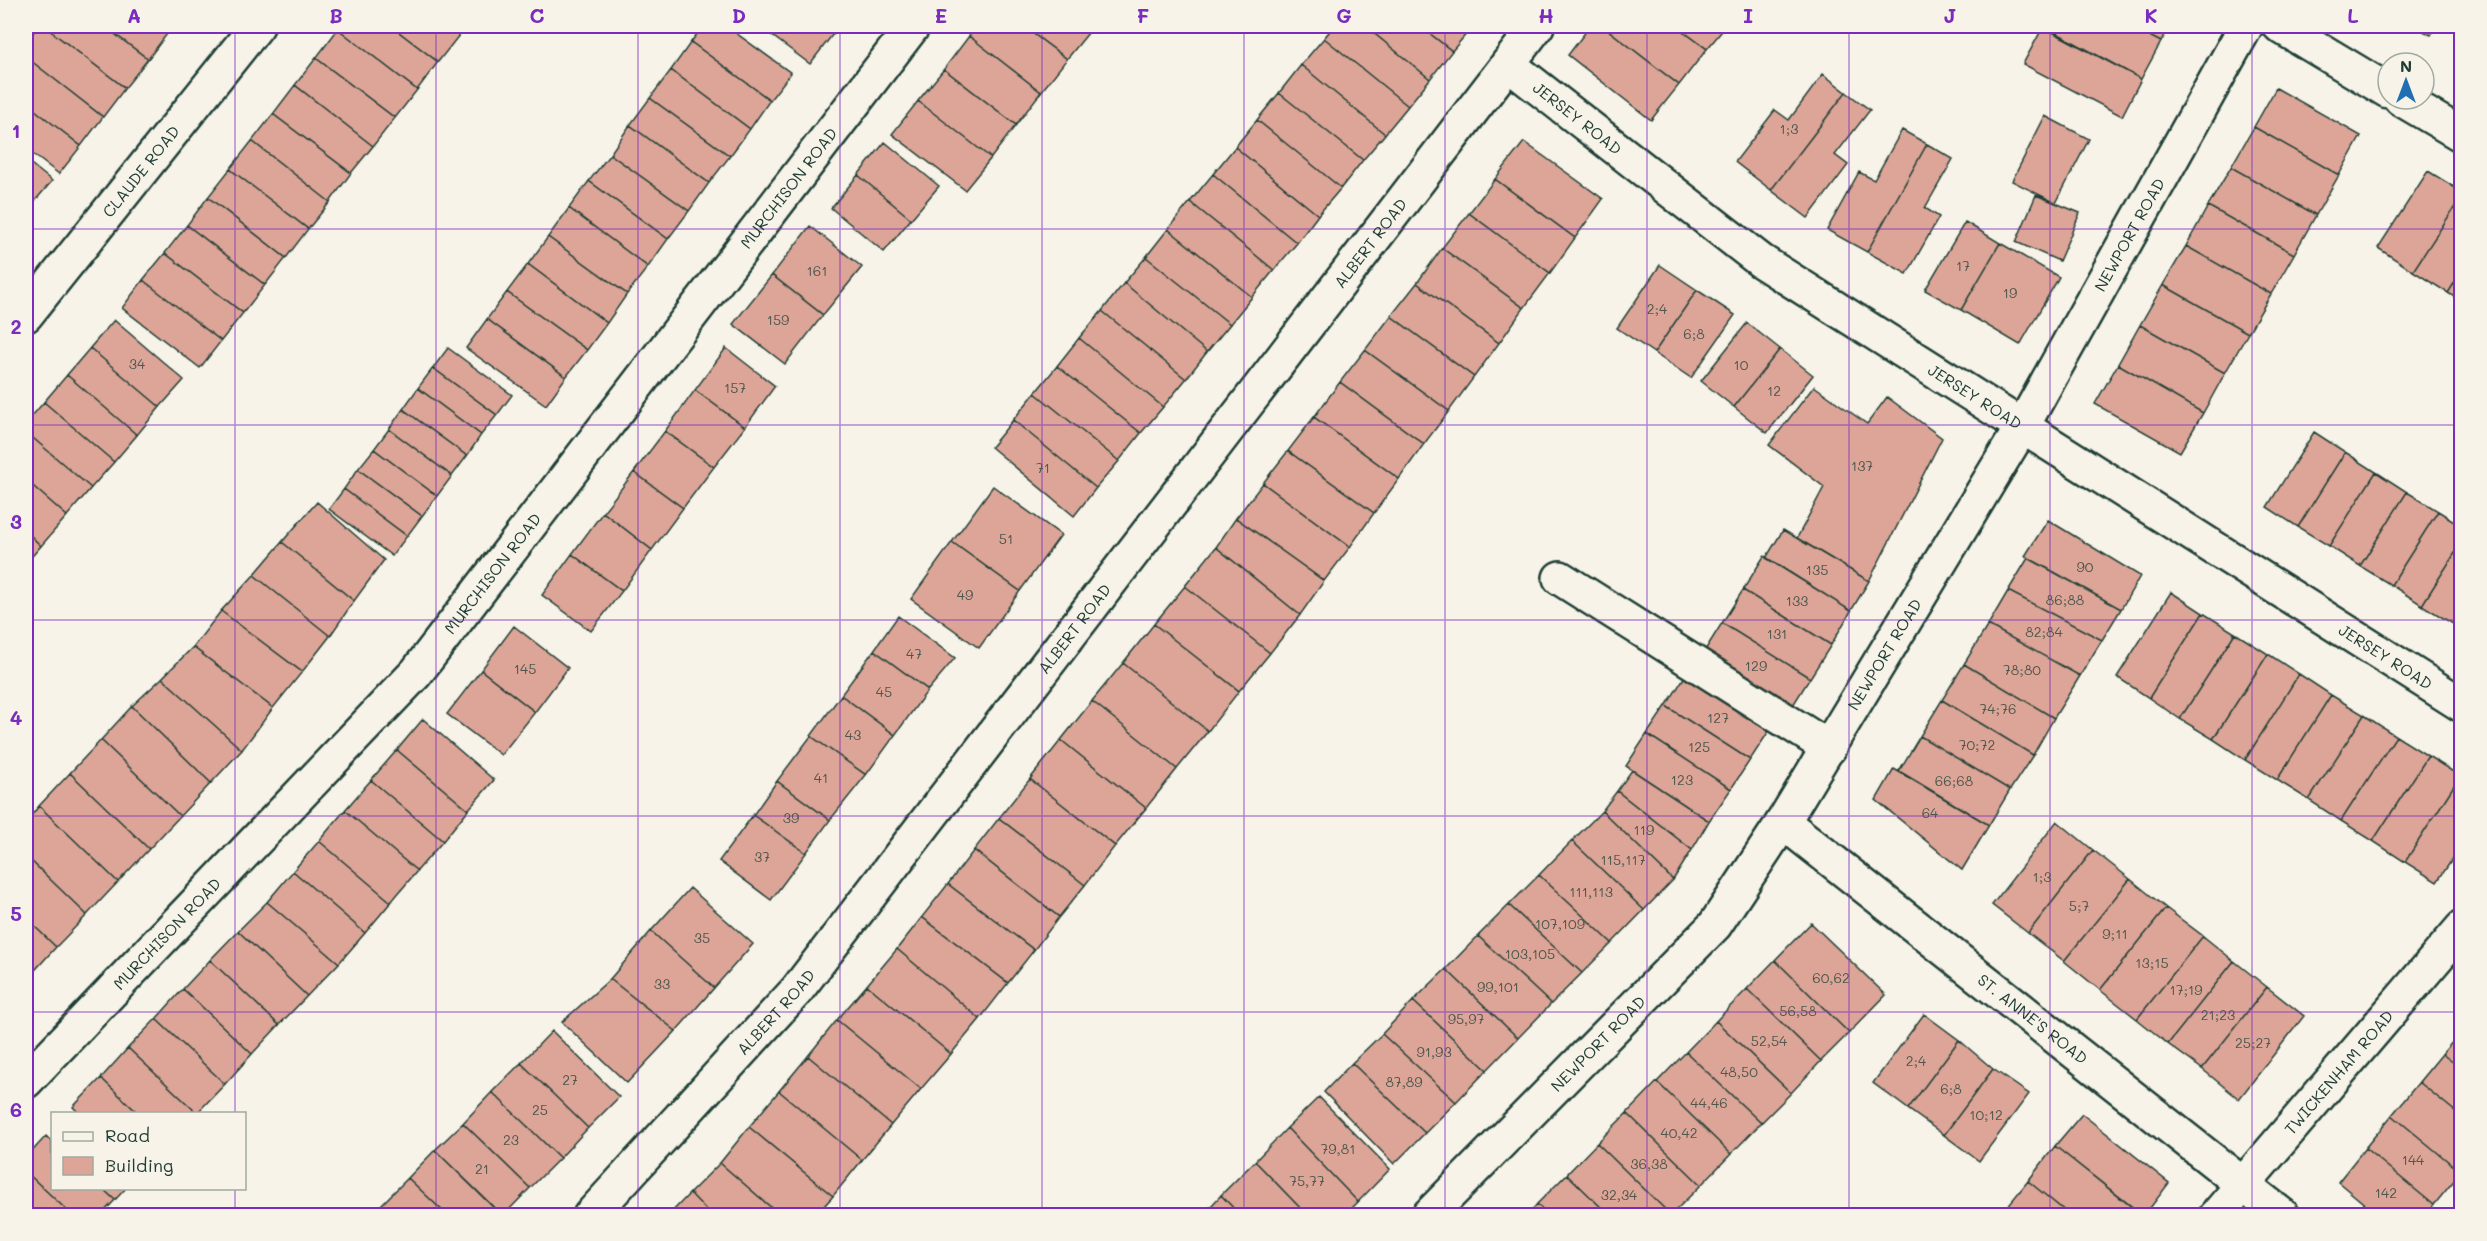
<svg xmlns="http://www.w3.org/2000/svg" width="2487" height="1241" font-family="Mali,sans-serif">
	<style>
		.building { fill: #dda597; stroke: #1f3d34; stroke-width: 1.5 }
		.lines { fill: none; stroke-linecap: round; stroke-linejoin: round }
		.minor-casing { stroke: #1f3d34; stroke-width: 38 }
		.minor { stroke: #f7f3e8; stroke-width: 33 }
		.grid { fill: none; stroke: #7b2cbf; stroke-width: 1.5; stroke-opacity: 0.55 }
		.labels { text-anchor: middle; stroke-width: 4.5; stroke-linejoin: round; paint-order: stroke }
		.number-label { font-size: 14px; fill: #4e574d }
		.street-label { font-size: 16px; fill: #1f3d34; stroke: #f7f3e8 }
		.neatline { fill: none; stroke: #7b2cbf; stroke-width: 2 }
		.grid-label { font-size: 20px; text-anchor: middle; font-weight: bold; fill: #7b2cbf }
	</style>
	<rect width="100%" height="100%" fill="#f7f3e8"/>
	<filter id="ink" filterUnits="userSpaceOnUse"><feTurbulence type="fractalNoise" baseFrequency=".0167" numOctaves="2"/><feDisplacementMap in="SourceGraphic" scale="12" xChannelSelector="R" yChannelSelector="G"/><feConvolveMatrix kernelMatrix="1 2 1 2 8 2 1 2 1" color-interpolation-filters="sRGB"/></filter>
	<g filter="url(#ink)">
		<path class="building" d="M38 26H44L125 88 103 117 26 57V42Z
			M44 26H104L148 59 125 88Z
			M104 26H164L170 30 148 59Z
			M341 26H391L438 62 417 90 338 29Z
			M391 26H448L460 34 438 62Z
			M448 26H467L460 34Z
			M703 26H726L791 73 770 100 691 42Z
			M759 26H822L833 34 810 64Z
			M822 26H839L833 34Z
			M978 26H1023L1067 59 1041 92 969 36Z
			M1023 26H1091L1093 27 1067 59Z
			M1334 26H1365L1430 79 1408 106 1324 38Z
			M1365 26H1420L1452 51 1430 79Z
			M1420 26H1473L1452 51Z
			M1590 26H1603L1679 85 1651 120 1568 55Z
			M1603 26H1676L1707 49 1679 85Z
			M1676 26H1726L1707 49Z
			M2044 26H2130L2161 42 2141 79Z
			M2130 26H2170L2161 42Z
			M2414 26H2436L2431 35Z
			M2043 27 2141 79 2122 116 2023 64Z
			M338 29 417 90 395 118 316 58Z
			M969 36 1041 92 1016 125 944 69Z
			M1324 38 1408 106 1385 134 1301 65Z
			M691 42 770 100 750 129 671 70Z
			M26 57 103 117 81 146 26 103Z
			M316 58 395 118 373 146 295 85Z
			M1301 65 1385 134 1363 160 1279 93Z
			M944 69 1016 125 991 158 918 101Z
			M671 70 750 129 730 156 650 98Z
			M1823 74 1846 92 1771 190 1735 162 1775 110 1789 120Z
			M295 85 373 146 351 173 273 114Z
			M2276 88 2361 136 2339 175 2254 127Z
			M1846 92 1870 110 1835 155 1848 165 1808 218 1771 190Z
			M1279 93 1363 160 1341 188 1257 120Z
			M650 98 730 156 709 183 630 125Z
			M918 101 991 158 965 190 892 134Z
			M26 103 81 146 59 174 26 149Z
			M273 114 351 173 330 202 252 141Z
			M2045 116 2089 139 2056 203 2012 181Z
			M1257 120 1341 188 1318 215 1235 147Z
			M630 125 709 183 689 211 610 154Z
			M2254 127 2339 175 2316 215 2231 167Z
			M1902 130 1927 144 1867 252 1827 230 1859 172 1874 180Z
			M252 141 330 202 308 229 230 169Z
			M885 142 939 186 911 219 858 175Z
			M1524 142 1603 199 1575 238 1495 179Z
			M1927 144 1953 159 1925 208 1939 217 1907 274 1867 252Z
			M1235 147 1318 215 1297 243 1213 174Z
			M610 154 689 211 668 239 589 181Z
			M26 160 52 181 28 209 26 207Z
			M2231 167 2316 215 2294 254 2208 206Z
			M230 169 308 229 286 258 208 197Z
			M2428 171 2462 192V196L2413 271 2378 248Z
			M1213 174 1297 243 1274 270 1190 202Z
			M858 175 911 219 884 252 831 208Z
			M1495 179 1575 238 1550 273 1469 213Z
			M589 181 668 239 648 267 569 208Z
			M2036 195 2080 213 2059 261 2016 242Z
			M2462 196V271L2448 293 2413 271Z
			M208 197 286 258 265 285 187 225Z
			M1190 202 1274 270 1252 297 1168 229Z
			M2208 206 2294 254 2271 294 2186 246Z
			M569 208 648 267 627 294 548 237Z
			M1469 213 1550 273 1524 308 1442 248Z
			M1965 222 2000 243 1961 310 1925 290Z
			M187 225 265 285 243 313 165 253Z
			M810 226 862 267 823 315 772 275Z
			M1168 229 1252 297 1230 324 1146 257Z
			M548 237 627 294 607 323 528 264Z
			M2000 243 2059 277 2020 345 1961 310Z
			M2186 246 2271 294 2248 333 2163 285Z
			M1442 248 1524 308 1499 343 1417 283Z
			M165 253 243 313 221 341 143 280Z
			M1146 257 1230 324 1207 352 1124 283Z
			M528 264 607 323 587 350 507 292Z
			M1660 265 1697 290 1654 353 1617 328Z
			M2462 271V302L2448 293Z
			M772 275 823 315 785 364 733 324Z
			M143 280 221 341 200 368 122 308Z
			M1124 283 1207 352 1186 379 1102 311Z
			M1417 283 1499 343 1474 377 1391 316Z
			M2163 285 2248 333 2225 373 2140 325Z
			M1697 290 1735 315 1691 378 1654 353Z
			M507 292 587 350 566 377 487 319Z
			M1102 311 1186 379 1163 407 1079 338Z
			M1391 316 1474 377 1449 411 1365 350Z
			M487 319 566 377 546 405 466 348Z
			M114 320 184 380 160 407 90 348Z
			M1747 323 1780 349 1734 407 1701 381Z
			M2140 325 2225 373 2203 413 2118 364Z
			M1079 338 1163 407 1141 433 1057 366Z
			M90 348 160 407 137 435 67 375Z
			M448 348 512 395 497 415 433 368Z
			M726 348 775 386 745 427 695 390Z
			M1780 349 1813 375 1767 433 1734 407Z
			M1365 350 1449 411 1424 444 1340 382Z
			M2118 364 2203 413 2180 452 2095 404Z
			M1057 366 1141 433 1119 461 1035 393Z
			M433 368 497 415 481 435 418 388Z
			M67 375 137 435 114 462 44 402Z
			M1340 382 1424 444 1399 479 1314 417Z
			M1814 386 1867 424 1887 397 1942 438 1869 581 1797 538 1824 487 1769 445Z
			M418 388 481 435 467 456 403 409Z
			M695 390 745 427 714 467 665 431Z
			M1035 393 1119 461 1096 488 1013 420Z
			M44 402 114 462 91 488 26 432V423Z
			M403 409 467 456 452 476 389 429Z
			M1314 417 1399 479 1374 513 1288 451Z
			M1013 420 1096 488 1074 516 991 447Z
			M389 429 452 476 437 496 374 449Z
			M665 431 714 467 683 508 634 472Z
			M26 432 91 488 67 516 26 480Z
			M2314 432 2345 452 2298 527 2267 507Z
			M374 449 437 496 422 516 358 469Z
			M1288 451 1374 513 1350 547 1263 483Z
			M2345 452 2376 472 2329 546 2298 527Z
			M358 469 422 516 407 536 344 489Z
			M634 472 683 508 652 550 603 512Z
			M2376 472 2407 492 2360 566 2329 546Z
			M26 480 67 516 41 546 26 531Z
			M1263 483 1350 547 1324 581 1236 518Z
			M993 486 1061 535 1020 591 952 542Z
			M344 489 407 536 392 556 329 509Z
			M2407 492 2438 511 2391 585 2360 566Z
			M317 502 384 560 354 601 282 542Z
			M2438 511 2462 526V542L2422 605 2391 585Z
			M603 512 652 550 622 591 572 554Z
			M1236 518 1324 581 1300 615 1216 547Z
			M2048 520 2140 576 2121 609 2025 556Z
			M1783 530 1869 581 1851 611 1766 558Z
			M26 531 41 546 26 563Z
			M282 542 354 601 330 636 254 575Z
			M952 542 1020 591 979 648 911 599Z
			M2462 542V611L2453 624 2422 605Z
			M1216 547 1300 615 1270 653 1185 586Z
			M572 554 622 591 591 631 542 595Z
			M1764 556 1851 611 1831 645 1743 590Z
			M2028 558 2121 609 2102 640 2008 591Z
			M254 575 330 636 302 672 221 611Z
			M1185 586 1270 653 1239 691 1154 624Z
			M1743 590 1831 645 1810 678 1722 623Z
			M2008 591 2102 640 2080 676 1988 625Z
			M2171 592 2203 613 2149 698 2117 677Z
			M221 611 302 672 273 708 193 647Z
			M2203 613 2235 633 2180 719 2149 698Z
			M898 616 955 658 928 690 874 650Z
			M1722 623 1810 678 1790 710 1702 655Z
			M1154 624 1239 691 1208 731 1123 663Z
			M1988 625 2080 676 2054 718 1964 664Z
			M514 626 568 668 535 712 481 670Z
			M2235 633 2268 654 2213 739 2180 719Z
			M193 647 273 708 242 750 162 678Z
			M874 650 928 690 895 735 841 695Z
			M2268 654 2299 674 2245 760 2213 739Z
			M1123 663 1208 731 1177 769 1092 701Z
			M1964 664 2054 718 2033 755 1942 700Z
			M481 670 535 712 501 755 447 714Z
			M2299 674 2331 695 2277 780 2245 760Z
			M1685 676 1769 731 1750 760 1666 706Z
			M162 678 242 750 211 783 132 706Z
			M841 695 895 735 866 775 811 736Z
			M2331 695 2364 715 2309 800 2277 780Z
			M1942 700 2033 755 2010 790 1920 736Z
			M1092 701 1177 769 1146 808 1061 740Z
			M132 706 211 783 180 816 101 740Z
			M1666 706 1750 760 1731 789 1647 734Z
			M2364 715 2396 736 2341 821 2309 800Z
			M423 719 494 780 468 810 397 750Z
			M1647 734 1731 789 1709 821 1626 766Z
			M811 736 866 775 830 820 777 781Z
			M1920 736 2010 790 1989 825 1899 771Z
			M2396 736 2428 756 2373 841 2341 821Z
			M101 740 180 816 149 849 70 773Z
			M1061 740 1146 808 1115 846 1030 779Z
			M397 750 468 810 443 841 371 780Z
			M2428 756 2460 776 2405 862 2373 841Z
			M1894 769 1989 825 1962 870 1876 800Z
			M1632 770 1709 821 1692 850 1617 791Z
			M70 773 149 849 118 882 39 806Z
			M2460 776 2462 845 2437 882 2405 862Z
			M1030 779 1115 846 1085 885 999 818Z
			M371 780 443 841 417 871 345 810Z
			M777 781 830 820 806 853 753 815Z
			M1617 791 1692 850 1673 880 1602 811Z
			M39 806 118 882 87 915 26 856V822Z
			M345 810 417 871 391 902 319 841Z
			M1602 811 1673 880 1644 910 1572 841Z
			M753 815 806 853 771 900 719 861Z
			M999 818 1085 885 1059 917 974 850Z
			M2057 821 2093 850 2028 933 1992 905Z
			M319 841 391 902 365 933 293 871Z
			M1572 841 1644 910 1612 943 1539 875Z
			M974 850 1059 917 1034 950 948 884Z
			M2093 850 2130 879 2064 961 2028 933Z
			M26 856 87 915 56 947 26 918Z
			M293 871 365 933 339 963 267 902Z
			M1539 875 1612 943 1582 973 1509 905Z
			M2130 879 2166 908 2100 990 2064 961Z
			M948 884 1034 950 1008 983 922 917Z
			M690 888 753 944 714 988 651 931Z
			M267 902 339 963 307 996 238 931Z
			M1509 905 1582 973 1551 1004 1478 936Z
			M2166 908 2203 936 2137 1019 2100 990Z
			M922 917 1008 983 980 1019 897 949Z
			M26 918 56 947 26 980Z
			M1811 923 1886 995 1849 1033 1775 960Z
			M238 931 307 996 279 1025 210 960Z
			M651 931 714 988 676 1031 610 979Z
			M1478 936 1551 1004 1518 1038 1446 969Z
			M2203 936 2234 961 2168 1044 2137 1019Z
			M897 949 980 1019 951 1054 867 985Z
			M210 960 279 1025 252 1054 183 989Z
			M1775 960 1849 1033 1821 1061 1747 989Z
			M2234 961 2267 987 2202 1069 2168 1044Z
			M1446 969 1518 1038 1487 1070 1413 1001Z
			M610 979 676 1031 627 1083 562 1022Z
			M867 985 951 1054 921 1089 837 1020Z
			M2267 987 2304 1016 2239 1099 2202 1069Z
			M183 989 252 1054 225 1084 156 1019Z
			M1747 989 1821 1061 1791 1093 1716 1021Z
			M1413 1001 1487 1070 1456 1102 1382 1034Z
			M1924 1014 1959 1040 1908 1109 1873 1083Z
			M156 1019 225 1084 197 1113 128 1048Z
			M837 1020 921 1089 891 1125 808 1056Z
			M1716 1021 1791 1093 1761 1123 1686 1052Z
			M552 1031 619 1097 588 1128 521 1063Z
			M2462 1031V1069L2442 1054Z
			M1382 1034 1456 1102 1425 1133 1352 1063Z
			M1959 1040 1993 1069 1944 1135 1908 1109Z
			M128 1048 197 1113 196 1114H139L101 1078Z
			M1686 1052 1761 1123 1731 1154 1657 1082Z
			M2442 1054 2462 1069V1117L2419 1082Z
			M808 1056 891 1125 862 1160 779 1091Z
			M521 1063 588 1128 560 1158 492 1092Z
			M1352 1063 1425 1133 1394 1164 1324 1092Z
			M1993 1069 2029 1094 1979 1161 1944 1135Z
			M101 1078 139 1114H80L73 1107Z
			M1657 1082 1731 1154 1701 1185 1627 1113Z
			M2419 1082 2462 1117 2461 1172 2392 1115Z
			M779 1091 862 1160 833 1196 749 1127Z
			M492 1092 560 1158 530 1188 463 1123Z
			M1319 1097 1390 1169 1358 1202 1287 1128Z
			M1627 1113 1701 1185 1671 1215 1597 1143Z
			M2082 1114 2169 1183 2144 1216 2055 1146Z
			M2392 1115 2461 1172 2434 1205 2365 1148Z
			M463 1123 530 1188 503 1216 435 1150Z
			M749 1127 833 1196 815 1216H781L720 1163Z
			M1287 1128 1358 1202 1344 1216H1308L1255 1161Z
			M46 1136 52 1142V1188H102L115 1200 100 1216H73L26 1172V1158Z
			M1597 1143 1671 1215 1610 1216 1567 1174Z
			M2055 1146 2143 1216H2071L2028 1181Z
			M2365 1148 2434 1205 2425 1216H2379L2338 1182Z
			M435 1150 502 1216H448L408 1178Z
			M1255 1161 1308 1216H1241L1221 1195Z
			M720 1163 781 1216H712L690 1193Z
			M26 1172 73 1216H26Z
			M1567 1174 1610 1216H1549L1537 1204Z
			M408 1178 448 1216H394L382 1204Z
			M2028 1181 2071 1216H2006L2002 1213Z
			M102 1188H126L115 1200Z
			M690 1193 712 1216H668Z
			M1221 1195 1241 1216H1202Z
			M382 1204 394 1216H371Z
			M1537 1204 1549 1216H1527Z"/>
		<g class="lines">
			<g class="minor-casing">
				<g id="minor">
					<path d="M2280 26 2388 91"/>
					<path id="s1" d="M1508 64 1761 261 2462 705"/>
					<path d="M2401 99 2462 135"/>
					<path id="s2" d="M26 315 257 26"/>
					<path d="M1560 578 1829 748"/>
					<path id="s3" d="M1783 822 2283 1216"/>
					<path id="s4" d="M26 1081 416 673 913 26"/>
					<path id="s5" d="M590 1216 797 990 1537 26"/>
					<path id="s6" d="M1428 1216 1715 925 1783 822 2022 427 2246 26"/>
					<path id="s7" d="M2216 1216 2462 928"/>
				</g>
			</g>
			<use href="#minor" class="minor"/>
		</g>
	</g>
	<path class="grid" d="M235 26V1114M436 26V1216M638 26V1216M840 26V1216M1042 26V1216M1244 26V1216M1445 26V1216M1647 26V1216M1849 26V1216M2050 26V1216M2252 26V1216M26 229H2462M26 425H2462M26 620H2462M26 816H2462M26 1012H2462M235 1188V1216"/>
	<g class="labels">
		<g class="number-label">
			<text x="1789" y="134">1;3</text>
			<text x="1963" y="271">17</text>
			<text x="817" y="276">161</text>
			<text x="2010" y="298">19</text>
			<text x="1657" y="314">2;4</text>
			<text x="778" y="325">159</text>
			<text x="1694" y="339">6;8</text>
			<text x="137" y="369">34</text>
			<text x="1741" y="370">10</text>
			<text x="735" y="393">157</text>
			<text x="1774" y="396">12</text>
			<text x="1862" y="471">137</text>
			<text x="1043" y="473">71</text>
			<text x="1006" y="544">51</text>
			<text x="2085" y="572">90</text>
			<text x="1817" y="575">135</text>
			<text x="965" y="600">49</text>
			<text x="2065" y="605">86;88</text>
			<text x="1797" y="606">133</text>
			<text x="2044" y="637">82;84</text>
			<text x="1777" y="639">131</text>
			<text x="914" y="659">47</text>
			<text x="1756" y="671">129</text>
			<text x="525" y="674">145</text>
			<text x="2022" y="675">78;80</text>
			<text x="884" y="697">45</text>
			<text x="1998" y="714">74;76</text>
			<text x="1718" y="723">127</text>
			<text x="853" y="740">43</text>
			<text x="1977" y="750">70;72</text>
			<text x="1699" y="752">125</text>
			<text x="821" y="783">41</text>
			<text x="1682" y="785">123</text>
			<text x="1954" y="786">66;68</text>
			<text x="1930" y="818">64</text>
			<text x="791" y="823">39</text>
			<text x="1644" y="835">119</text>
			<text x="762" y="862">37</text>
			<text x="1623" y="865">115,117</text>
			<text x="2042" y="882">1;3</text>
			<text x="1591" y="897">111,113</text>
			<text x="2079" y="911">5;7</text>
			<text x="1560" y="929">107,109</text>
			<text x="2115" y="939">9;11</text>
			<text x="702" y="943">35</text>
			<text x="1530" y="959">103,105</text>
			<text x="2152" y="968">13;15</text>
			<text x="1831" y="983">60,62</text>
			<text x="662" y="989">33</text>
			<text x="1498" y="992">99,101</text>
			<text x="2186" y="995">17;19</text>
			<text x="1798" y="1016">56,58</text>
			<text x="2218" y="1020">21;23</text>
			<text x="1466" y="1024">95,97</text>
			<text x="1769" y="1046">52,54</text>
			<text x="2253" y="1048">25;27</text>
			<text x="1434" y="1057">91,93</text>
			<text x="1916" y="1066">2;4</text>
			<text x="1739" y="1077">48,50</text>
			<text x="570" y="1085">27</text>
			<text x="1404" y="1087">87,89</text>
			<text x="1951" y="1094">6;8</text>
			<text x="1709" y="1108">44,46</text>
			<text x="540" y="1115">25</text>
			<text x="1986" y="1120">10;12</text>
			<text x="1679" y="1138">40,42</text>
			<text x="511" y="1145">23</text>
			<text x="1338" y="1154">79,81</text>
			<text x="2413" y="1165">144</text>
			<text x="1649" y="1169">36,38</text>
			<text x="482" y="1174">21</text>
			<text x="1307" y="1186">75,77</text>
			<text x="2386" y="1198">142</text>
			<text x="1619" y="1200">32,34</text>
		</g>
		<g class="street-label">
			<text dy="6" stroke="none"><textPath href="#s1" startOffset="88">JERSEY ROAD</textPath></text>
			<text dy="6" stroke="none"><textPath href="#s2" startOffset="184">CLAUDE ROAD</textPath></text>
			<text dy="6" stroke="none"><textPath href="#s4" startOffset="1176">MURCHISON ROAD</textPath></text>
			<text dy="6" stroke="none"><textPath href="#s6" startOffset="1214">NEWPORT ROAD</textPath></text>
			<text dy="6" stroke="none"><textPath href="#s5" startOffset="1248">ALBERT ROAD</textPath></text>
			<text dy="6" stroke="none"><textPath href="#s1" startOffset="574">JERSEY ROAD</textPath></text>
			<text dy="6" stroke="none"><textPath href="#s4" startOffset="690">MURCHISON ROAD</textPath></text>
			<text dy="6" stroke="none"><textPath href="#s5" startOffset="762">ALBERT ROAD</textPath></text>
			<text dy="6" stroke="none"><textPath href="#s6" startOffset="728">NEWPORT ROAD</textPath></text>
			<text dy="6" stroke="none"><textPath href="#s1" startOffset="1060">JERSEY ROAD</textPath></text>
			<text dy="6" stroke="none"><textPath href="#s4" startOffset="204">MURCHISON ROAD</textPath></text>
			<text dy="6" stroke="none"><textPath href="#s5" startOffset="276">ALBERT ROAD</textPath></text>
			<text dy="6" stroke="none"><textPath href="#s3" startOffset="318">ST. ANNE'S ROAD</textPath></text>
			<text dy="6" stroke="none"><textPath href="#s6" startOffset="242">NEWPORT ROAD</textPath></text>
			<text dy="6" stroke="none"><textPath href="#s7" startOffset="189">TWICKENHAM ROAD</textPath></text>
		</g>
	</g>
	<rect width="2487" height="1241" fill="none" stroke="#f7f3e8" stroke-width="66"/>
	<rect x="51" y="1112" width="195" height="78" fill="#f7f3e8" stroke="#a1aaa0" stroke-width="1.5"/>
	<rect x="63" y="1132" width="30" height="9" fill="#f7f3e8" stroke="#a1aaa0" stroke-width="1.5"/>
	<text x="105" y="1142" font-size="18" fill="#1f3d34">Road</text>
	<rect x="63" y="1157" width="30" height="18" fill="#dda597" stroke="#a1aaa0" stroke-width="1.5"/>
	<text x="105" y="1172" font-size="18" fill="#1f3d34">Building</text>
	<g transform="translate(2406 81)"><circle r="28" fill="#f7f3e8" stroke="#a1aaa0" stroke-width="1.5"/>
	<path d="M0-4.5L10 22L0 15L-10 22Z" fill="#1f6fb2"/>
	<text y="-9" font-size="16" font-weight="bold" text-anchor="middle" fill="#1f3d34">N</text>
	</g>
	<rect x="33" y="33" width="2421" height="1175" class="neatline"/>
	<g class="grid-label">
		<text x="134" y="23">A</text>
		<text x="336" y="23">B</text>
		<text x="537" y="23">C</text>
		<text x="739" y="23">D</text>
		<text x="941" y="23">E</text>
		<text x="1143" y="23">F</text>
		<text x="1344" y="23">G</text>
		<text x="1546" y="23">H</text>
		<text x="1748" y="23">I</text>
		<text x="1950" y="23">J</text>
		<text x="2151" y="23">K</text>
		<text x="2353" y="23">L</text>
		<text x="16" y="138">1</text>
		<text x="16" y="334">2</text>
		<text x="16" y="529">3</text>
		<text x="16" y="725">4</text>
		<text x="16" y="921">5</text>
		<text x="16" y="1117">6</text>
	</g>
</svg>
